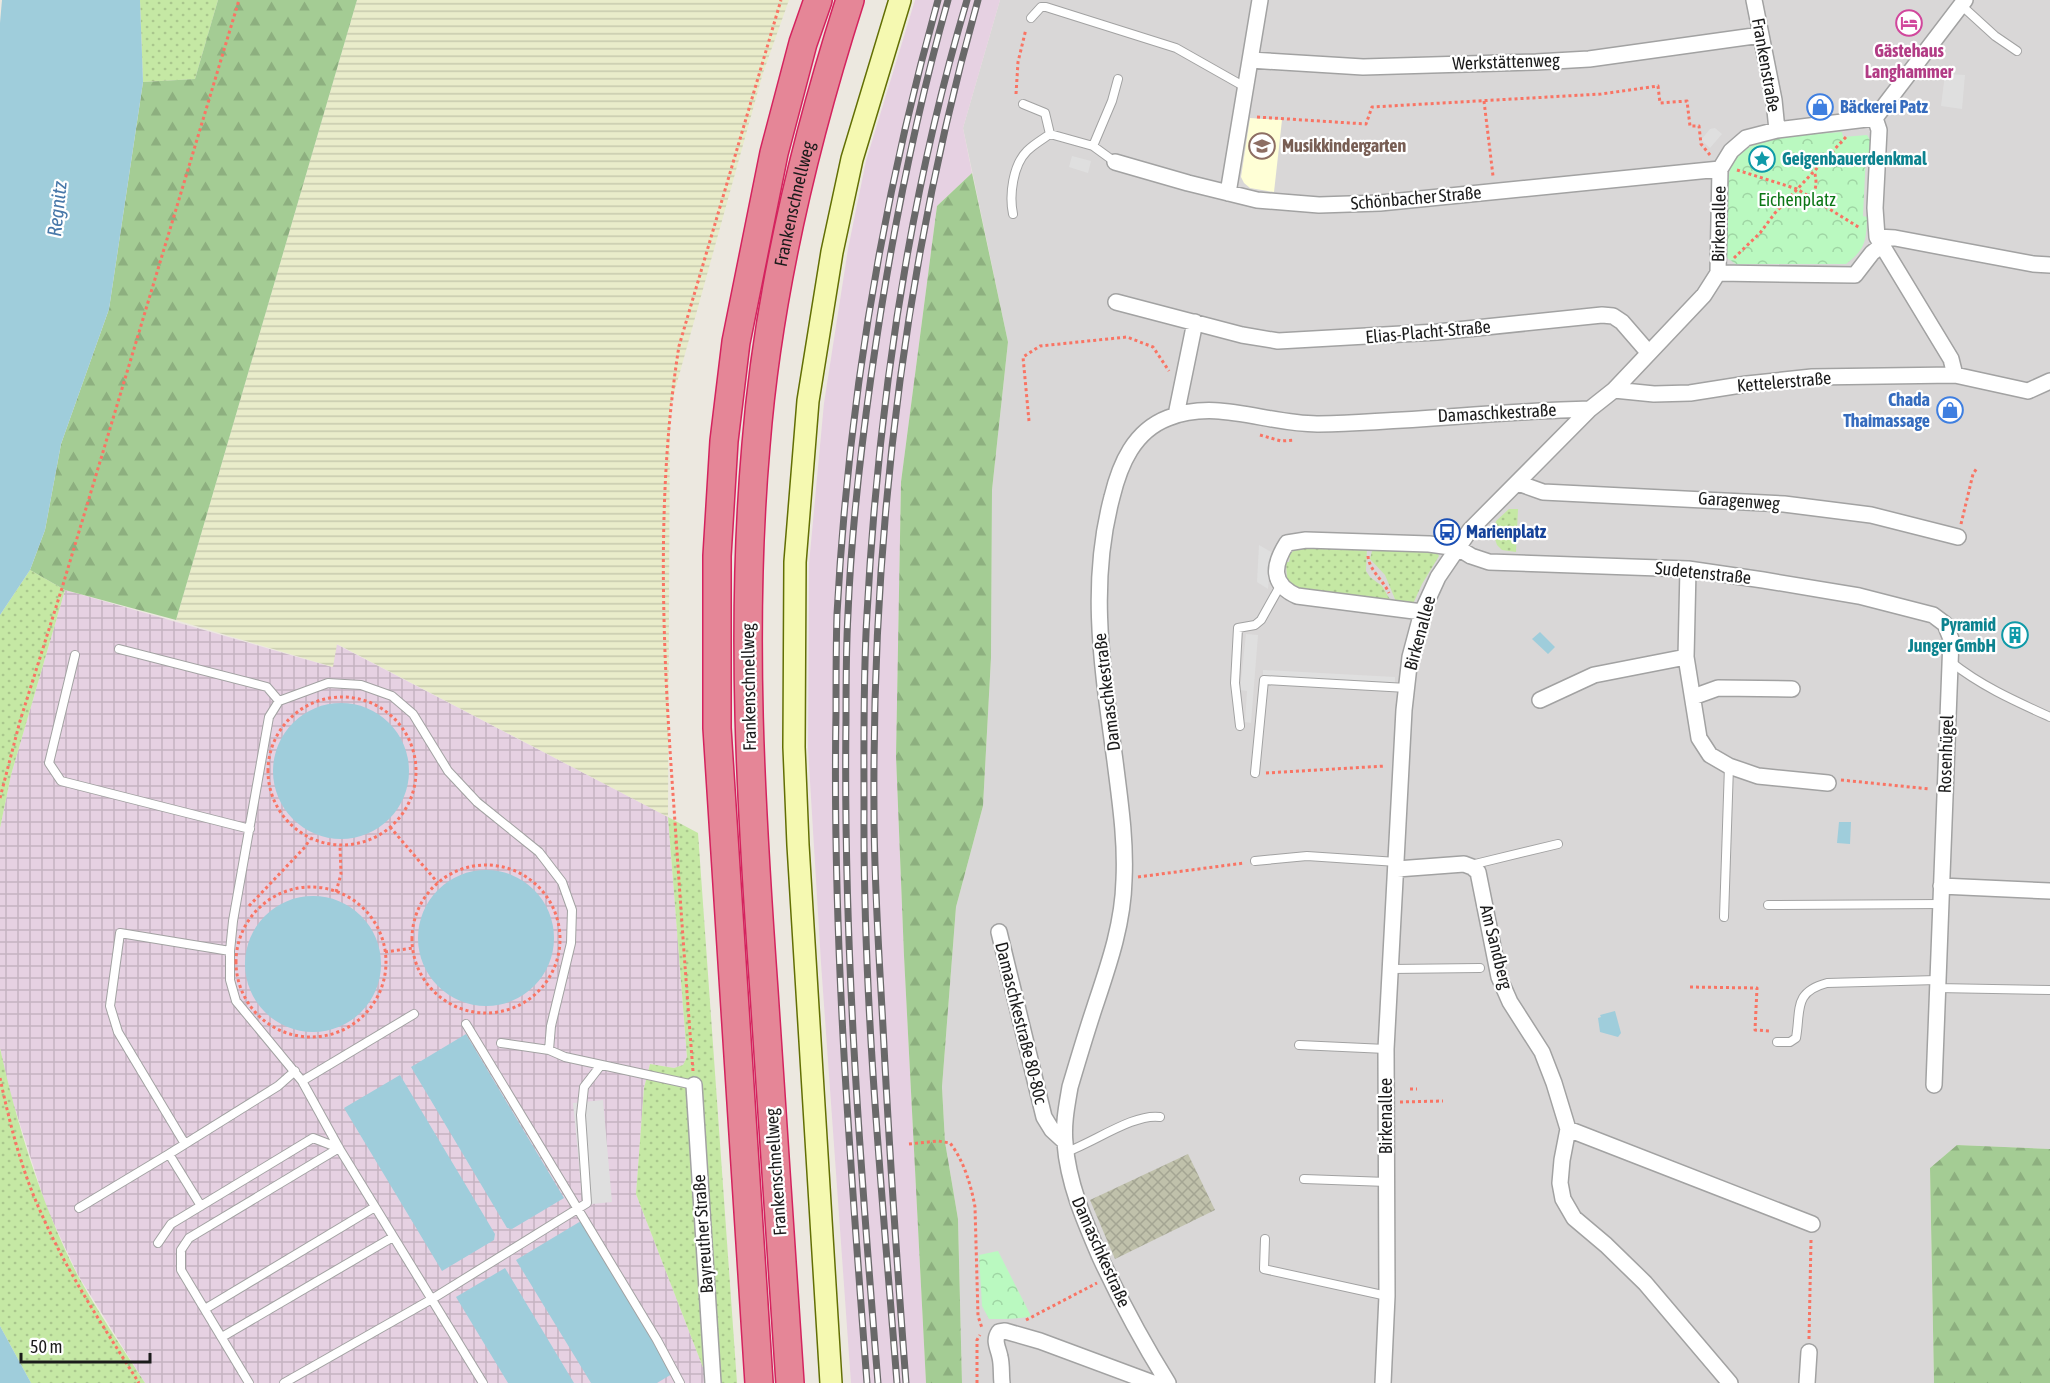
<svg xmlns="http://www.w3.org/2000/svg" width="2050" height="1383" font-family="'Asap Condensed',sans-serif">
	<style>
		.residential { fill: #d9d7d7 }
		.industrial { fill: url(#industrial-grid) }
		.education { fill: #ffffd6 }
		.railway { fill: #e6d1e2 }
		.construction { fill: url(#construction-cross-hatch) }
		.farmland { fill: url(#farmland-rules) }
		.grass { fill: url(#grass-dots) }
		.forest { fill: url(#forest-firs) }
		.park { fill: url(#park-crowns) }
		.parking { fill: #dfdfdf }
		.water { fill: #9fcddb }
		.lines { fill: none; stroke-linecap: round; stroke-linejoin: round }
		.service-casing { stroke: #a2a2a2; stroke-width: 10 }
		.minor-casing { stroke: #a2a2a2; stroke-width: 18 }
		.secondary-casing { stroke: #626f04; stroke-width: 24 }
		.motorway-casing { stroke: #d4235e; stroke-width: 30 }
		.path { stroke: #f97464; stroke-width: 3; stroke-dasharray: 3 3; stroke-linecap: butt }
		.service { stroke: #fff; stroke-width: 8 }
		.minor { stroke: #fff; stroke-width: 15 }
		.secondary { stroke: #f5f9b1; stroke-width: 21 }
		.motorway { stroke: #e58697; stroke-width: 27 }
		.rail-casing { stroke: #696969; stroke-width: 7 }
		.rail { stroke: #fff; stroke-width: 4.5; stroke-dasharray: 14; stroke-linecap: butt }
		.labels { text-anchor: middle; stroke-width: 4.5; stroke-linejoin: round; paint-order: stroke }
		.hotel-label { font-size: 18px; font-weight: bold; fill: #b23c85; stroke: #fff }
		.street-label { font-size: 18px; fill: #1b1b1b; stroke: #fff }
		.shop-label { font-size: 18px; font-weight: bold; fill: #366cbe; stroke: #fff; text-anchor: start }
		.education-label { font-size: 18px; font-weight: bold; fill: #785e54; stroke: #fff; text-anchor: start }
		.culture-label { font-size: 18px; font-weight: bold; fill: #0d838f; stroke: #fff; text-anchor: start }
		.park-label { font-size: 18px; fill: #0b7615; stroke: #fff }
		.transit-label { font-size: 18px; font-weight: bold; fill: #164399; stroke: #fff; text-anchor: start }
		.water-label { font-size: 20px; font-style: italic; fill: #4878a9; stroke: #fff }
	</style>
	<defs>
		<pattern id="industrial-grid" width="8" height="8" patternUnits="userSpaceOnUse" patternTransform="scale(1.5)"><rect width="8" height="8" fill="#e6d1e2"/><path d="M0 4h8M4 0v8" fill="none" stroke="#c5b3c1"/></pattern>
		<pattern id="construction-cross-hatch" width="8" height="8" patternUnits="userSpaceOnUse" patternTransform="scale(1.5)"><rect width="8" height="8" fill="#c0c1ab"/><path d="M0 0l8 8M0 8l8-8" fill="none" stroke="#a4a593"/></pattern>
		<pattern id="farmland-rules" width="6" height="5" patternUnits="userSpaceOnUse" patternTransform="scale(1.5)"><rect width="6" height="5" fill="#e9ecca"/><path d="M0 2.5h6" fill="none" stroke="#c7caad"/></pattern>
		<pattern id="grass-dots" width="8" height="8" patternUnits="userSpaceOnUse" patternTransform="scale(1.5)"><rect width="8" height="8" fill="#c5e8a4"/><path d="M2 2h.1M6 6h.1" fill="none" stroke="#a9c68d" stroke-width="1.8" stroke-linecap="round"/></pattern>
		<pattern id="forest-firs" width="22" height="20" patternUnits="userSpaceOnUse" patternTransform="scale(1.5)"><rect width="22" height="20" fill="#a4cc94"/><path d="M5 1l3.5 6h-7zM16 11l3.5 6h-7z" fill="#8daf7f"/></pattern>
		<pattern id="park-crowns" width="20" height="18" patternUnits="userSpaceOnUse" patternTransform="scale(1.5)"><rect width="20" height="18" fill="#baf9c0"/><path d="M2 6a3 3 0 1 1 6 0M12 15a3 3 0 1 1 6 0" fill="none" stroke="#9fd5a4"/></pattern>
	</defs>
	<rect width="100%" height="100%" fill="#ece8e0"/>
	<path class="residential" d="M1000 0H2050V1149L1957 1145 1930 1168 1934 1383H962L958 1219 945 1142 942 1087 956 907 983 806 991 658 992 490 1008 342 963 128Z"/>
	<path class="industrial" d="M65 590 332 667 336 644 668 817 687 1057 683 1065 674 1068 650 1064 644 1088 636 1194 709 1383H145L78 1275 47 1209 10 1093 0 1048V828L11 775Z"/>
	<path class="education" d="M1250 118 1282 120 1274 192 1250 188 1244 183 1241 177Z"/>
	<path class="railway" d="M915 0H1000L963 128 972 173 937 206 901 482 896 756 904 956 926 1383H851L821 963 808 748 809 564 824 403 848 249 866 161Z"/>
	<path class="construction" d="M1188 1154 1215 1210 1115 1259 1090 1200Z"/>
	<path class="farmland" d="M357 0H789L763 73 670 408 668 817 337 644 333 667 176 620Z"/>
	<path class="grass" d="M140 0H218L195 79 143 82Z
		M1509 509H1518L1516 552 1502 550 1497 545 1493 533 1496 521Z
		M1304 547H1367L1366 571 1370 577 1382 586 1392 603 1298 590 1287 579 1286 562H1289L1290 558 1288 557 1293 551Z
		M1373 547 1436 551 1439 556 1422 584 1413 604H1397L1385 575 1370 559Z
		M30 570 65 590 11 775 0 828V615Z
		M668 817 698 833 737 1383H709L636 1194 644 1088 650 1064 674 1068 683 1065 687 1057Z
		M0 1048C17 1125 41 1203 77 1274 97 1311 122 1347 145 1383H31L0 1326Z"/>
	<path class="forest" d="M218 0H357L176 620 65 590 30 570 45 530 61 444 109 309 143 82 195 79Z
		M972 173 1008 342 992 490 991 658 983 806 956 907 942 1087 945 1142 958 1219 962 1383H926L904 956 896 756 901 482 937 206Z
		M1957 1145 2050 1149V1383H1934L1930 1168Z"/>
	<path class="park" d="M1842 132 1843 137 1867 135 1872 143 1871 154H1866L1863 216 1867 217C1866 241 1866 249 1846 264H1736L1727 258C1727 230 1724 198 1730 170 1739 132 1811 135 1842 132Z
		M998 1251 1031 1316C1022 1319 999 1319 989 1319L982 1306 979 1255Z"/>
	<path class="parking" d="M1945 74 1965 75 1962 109 1941 106Z
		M1715 128 1722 134 1710 148 1701 140 1710 129Z
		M1072 156 1091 161 1088 173 1069 167Z
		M1259 545 1271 552 1268 589 1257 582Z
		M1246 634 1258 635 1251 723 1245 722 1247 691 1240 690Z
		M1263 670 1395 677V683L1263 676Z
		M603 1100 612 1202 583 1205 573 1103Z"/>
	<path class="water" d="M2 0H140L143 82 109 309 61 444 45 530 30 570 0 615V23Z
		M1540 632 1555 647 1548 654 1532 639Z
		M273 771a68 68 0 1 1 136 0a68 68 0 1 1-136 0Z
		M1839 822H1851L1850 844 1837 843Z
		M418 938a68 68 0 1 1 136 0a68 68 0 1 1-136 0Z
		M245 964a68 68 0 1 1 136 0a68 68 0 1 1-136 0Z
		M1615 1011 1621 1033 1618 1037 1600 1032 1598 1018 1601 1017 1600 1015Z
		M466 1034 564 1198 512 1229 507 1228 411 1067Z
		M400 1075 495 1234 494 1240 442 1271 344 1108Z
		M581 1221 672 1374 657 1383H591L516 1260Z
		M505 1268 574 1383H508L456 1297Z
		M0 1326 31 1383H0Z"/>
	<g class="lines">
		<g class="service-casing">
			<path id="service" d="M1961 5 1995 36 2017 51
				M1031 18 1041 7H1046L1176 48 1245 87
				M1023 104 1045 113 1050 134 1093 146 1115 162
				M1093 146 1112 101 1118 79
				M1013 214C1009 195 1013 165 1027 151 1034 144 1043 139 1050 134
				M119 649 267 687 279 701
				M75 655 49 763 61 781 250 829
				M1951 662C1981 686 2015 701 2050 717
				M1240 726 1235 683 1238 628 1255 625 1261 620 1280 586
				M1255 773 1264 680 1407 688
				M1255 861 1307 856 1397 862
				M1471 865 1558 844
				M1768 905 1941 904
				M1724 917 1729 766
				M1391 969 1480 968
				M1937 988 2050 990
				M466 1024 657 1340 680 1383
				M1777 1042H1790L1796 1038C1801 1010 1793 992 1827 983L1937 980
				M1299 1045 1386 1049
				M549 1050 565 1057 694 1085
				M302 1081 414 1014
				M185 1144 118 1032 110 1006 120 933 230 951
				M1066 1152C1093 1143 1134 1113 1160 1117
				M1304 1179 1387 1182
				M201 1206 169 1154 278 1086 295 1071
				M79 1208 169 1154
				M1265 1239 1264 1269 1387 1296
				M158 1243 171 1224 313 1138 339 1148
				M205 1309 375 1207
				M222 1337 393 1237
				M249 1383 181 1270V1250L189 1238 339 1148
				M284 1383 432 1299 587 1203 581 1115 584 1087 601 1065
				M483 1383 339 1148 302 1081 236 1001 230 980V951L233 921 269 717 279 701 328 683 361 685 392 696 413 714 448 771 477 802 539 852 562 882 572 910 571 943 551 1026 549 1050 501 1043"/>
		</g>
		<g class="minor-casing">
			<path id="minor" d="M1754 0 1774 100 1777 130
				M1250 60 1363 67 1536 62 1589 59 1761 35
				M1875 118 1879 130 1875 208 1877 237 1951 359 1955 375
				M1115 162 1188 183 1257 200 1319 205 1380 203 1720 169
				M1228 193 1260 0
				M1877 237 1895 238 2033 264 2050 265
				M1718 273 1855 275 1872 253 1882 245
				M1116 302 1242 335 1278 341 1437 332 1602 315 1613 316 1622 322 1648 352
				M1614 390 1654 394 1690 393 1747 384 1812 377 1955 375 2028 391 2050 381
				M1176 415 1195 322
				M1518 483 1543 492 1784 504 1871 515 1958 537
				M1688 569 1686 657 1699 738 1710 755 1729 766 1758 776 1828 783
				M1422 612 1297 596C1270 584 1273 565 1287 543L1306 540 1429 544 1458 548 1471 556 1489 562 1688 569 1763 580 1859 596 1933 615 1945 624 1951 639 1934 1085
				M1693 697 1718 688 1792 689
				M1540 700 1594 675 1686 657
				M1397 869 1464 864 1472 867 1478 872 1499 977 1510 1002 1542 1052 1554 1083 1568 1129 1812 1224
				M1941 886 2050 891
				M999 932 1044 1117 1052 1130 1065 1142
				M694 1085 713 1383
				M1568 1129 1562 1160 1560 1183 1563 1199 1574 1218 1606 1245 1645 1283 1730 1383
				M1002 1383C1001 1375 1002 1365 1000 1357 998 1347 993 1341 999 1332L1005 1331 1040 1341 1153 1383
				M1168 1383C1143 1343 1120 1300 1100 1257 1084 1220 1068 1183 1065 1143 1063 1124 1067 1105 1070 1087 1078 1060 1086 1033 1095 1006 1109 964 1123 924 1124 880 1126 840 1120 801 1115 761 1103 671 1088 587 1112 497 1120 464 1134 431 1168 418 1218 398 1268 425 1319 424 1409 422 1500 411 1590 409
				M1383 1383 1387 1296 1386 1049 1404 710 1410 657 1422 612 1438 577 1470 530 1590 409 1614 390 1704 295 1718 273 1720 169 1731 151 1746 138 1777 130 1875 118 1965 0
				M1807 1383 1809 1352"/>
		</g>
		<g class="secondary-casing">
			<path id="secondary" d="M831 1383 798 845 794 747 795 562 808 401 832 252 852 159 900 0"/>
		</g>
		<g class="motorway-casing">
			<g id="motorway">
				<path d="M759 1383 717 728V556L724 441 736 342 774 153 803 43 818 0"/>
				<path id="s1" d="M790 1383C781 1252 773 1122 764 991 751 809 740 627 756 445 768 293 804 144 850 0"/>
			</g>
		</g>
		<path class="path" d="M1016 94 1018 62 1026 29
			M1484 101 1493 176
			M1257 117 1366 124 1372 107 1601 94 1658 86 1660 103 1687 101 1690 126H1699L1701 144 1710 155
			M1737 170 1797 189 1860 228
			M1782 205C1805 213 1822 193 1814 171
			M1734 258 1760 233 1775 213 1846 137
			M1029 421 1023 357 1040 346 1127 337 1153 347 1169 371
			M1260 435 1281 441 1295 440
			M1961 524 1973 474 1977 468
			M1368 556C1369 570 1383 580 1389 593
			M268 771a74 74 0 1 1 148 0a74 74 0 1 1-148 0Z
			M1266 773 1385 766
			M1841 780 1930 789
			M0 798 20 721 62 588 239 0
			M390 827 438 883
			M412 939a74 74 0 1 1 148 0a74 74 0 1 1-148 0Z
			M1138 877 1244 863
			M236 962a75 75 0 1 1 150 0a75 75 0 1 1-150 0Z
			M336 892 341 874 340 846
			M249 906 305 847 310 839
			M385 952 413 948
			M1690 987 1757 988 1755 1030 1770 1031
			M693 1071C686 983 680 896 674 808 663 656 655 497 679 346L781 0
			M0 1078C10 1125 22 1172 42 1215 68 1274 105 1329 139 1383
			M1410 1089H1417
			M1400 1102 1443 1101
			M909 1144 938 1141 950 1143C964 1161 971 1185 975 1207L978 1316 982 1328
			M1026 1320 1097 1283
			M1809 1339 1811 1240
			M977 1383V1340L980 1335"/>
		<use href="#service" class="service"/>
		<use href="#minor" class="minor"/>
		<use href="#secondary" class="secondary"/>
		<use href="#motorway" class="motorway"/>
		<g class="rail-casing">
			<path id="rail" d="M867 1383C850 1160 832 936 836 712 836 679 836 646 837 614 848 406 882 200 938 0
				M878 1383C860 1162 843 941 846 719 846 684 846 649 848 614 851 534 860 456 871 377 889 249 913 124 948 0
				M897 1383C882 1193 863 1001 864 810 864 745 863 679 867 614 878 407 908 199 967 0
				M906 1383C897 1264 889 1146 883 1027 879 954 874 882 874 810 872 537 904 263 978 0"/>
		</g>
		<use href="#rail" class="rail"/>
	</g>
	<defs>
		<g id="hotel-ring" transform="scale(1.35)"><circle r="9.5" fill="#fff" stroke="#d1479c" stroke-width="1.5"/><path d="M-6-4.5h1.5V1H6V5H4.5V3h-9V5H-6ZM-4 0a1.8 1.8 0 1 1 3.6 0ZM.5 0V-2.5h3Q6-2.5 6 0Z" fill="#d1479c"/></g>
		<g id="shop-ring" transform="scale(1.35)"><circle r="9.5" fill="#fff" stroke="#3f7fe0" stroke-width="1.5"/><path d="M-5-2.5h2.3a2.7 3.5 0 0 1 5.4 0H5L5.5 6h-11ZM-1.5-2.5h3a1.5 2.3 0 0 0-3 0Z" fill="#3f7fe0"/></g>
		<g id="school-ring" transform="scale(1.35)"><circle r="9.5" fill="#fff" stroke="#8d6e63" stroke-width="1.5"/><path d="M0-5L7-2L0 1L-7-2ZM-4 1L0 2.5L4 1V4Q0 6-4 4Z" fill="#8d6e63"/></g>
		<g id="sight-ring" transform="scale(1.35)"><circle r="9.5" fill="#fff" stroke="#0f9aa8" stroke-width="1.5"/><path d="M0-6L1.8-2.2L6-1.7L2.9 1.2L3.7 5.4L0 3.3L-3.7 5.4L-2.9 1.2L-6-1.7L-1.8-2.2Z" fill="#0f9aa8"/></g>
		<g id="bus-ring" transform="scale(1.35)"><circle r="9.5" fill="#fff" stroke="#1a4fb4" stroke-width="1.5"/><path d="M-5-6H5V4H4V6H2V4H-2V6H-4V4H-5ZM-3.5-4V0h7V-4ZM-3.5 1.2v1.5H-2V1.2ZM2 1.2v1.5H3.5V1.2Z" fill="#1a4fb4"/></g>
		<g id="building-ring" transform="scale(1.35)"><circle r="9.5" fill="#fff" stroke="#0f9aa8" stroke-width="1.5"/><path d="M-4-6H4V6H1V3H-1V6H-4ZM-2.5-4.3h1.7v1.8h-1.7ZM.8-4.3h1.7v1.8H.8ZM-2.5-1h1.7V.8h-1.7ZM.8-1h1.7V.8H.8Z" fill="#0f9aa8"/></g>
	</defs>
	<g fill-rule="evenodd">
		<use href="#hotel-ring" x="1909" y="23"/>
		<use href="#shop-ring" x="1820" y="107"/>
		<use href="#school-ring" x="1262" y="146"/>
		<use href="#sight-ring" x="1762" y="159"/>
		<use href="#shop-ring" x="1950" y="410"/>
		<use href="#bus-ring" x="1447" y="532"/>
		<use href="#building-ring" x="2015" y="635"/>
	</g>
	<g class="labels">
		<g class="hotel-label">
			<text x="1909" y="57">Gästehaus<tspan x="1909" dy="21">Langhammer</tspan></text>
		</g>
		<g class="street-label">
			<text transform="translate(1506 62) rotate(-2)" y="6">Werkstättenweg</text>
			<text transform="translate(1766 65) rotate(80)" y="6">Frankenstraße</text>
			<text transform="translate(1416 198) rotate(-5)" y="6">Schönbacher Straße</text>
			<text dy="6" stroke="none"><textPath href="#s1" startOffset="1184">Frankenschnellweg</textPath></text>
			<text transform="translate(1719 224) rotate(-89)" y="6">Birkenallee</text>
			<text transform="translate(1428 332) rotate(-5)" y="6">Elias-Placht-Straße</text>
			<text transform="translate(1784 382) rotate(-5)" y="6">Kettelerstraße</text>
			<text transform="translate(1497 413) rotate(-3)" y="6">Damaschkestraße</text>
			<text transform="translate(1739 501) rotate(4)" y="6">Garagenweg</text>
			<text transform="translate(1703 573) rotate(6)" y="6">Sudetenstraße</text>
			<text transform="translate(1420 633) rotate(-75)" y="6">Birkenallee</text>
			<text transform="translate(749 687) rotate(-91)" y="6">Frankenschnellweg</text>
			<text transform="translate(1107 692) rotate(-97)" y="6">Damaschkestraße</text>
			<text transform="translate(1946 754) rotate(-88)" y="6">Rosenhügel</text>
			<text transform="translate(1496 947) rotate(76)" y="6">Am Sandberg</text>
			<text transform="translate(1021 1023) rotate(76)" y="6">Damaschkestraße 80-80c</text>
			<text transform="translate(1386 1116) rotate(-90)" y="6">Birkenallee</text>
			<text transform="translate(776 1172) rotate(-94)" y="6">Frankenschnellweg</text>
			<text transform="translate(703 1234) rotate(-94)" y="6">Bayreuther Straße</text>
			<text transform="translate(1101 1252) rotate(66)" y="6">Damaschkestraße</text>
		</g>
		<g class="shop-label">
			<text x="1840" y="113">Bäckerei Patz</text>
			<text x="1930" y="406" text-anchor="end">Chada<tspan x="1930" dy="21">Thaimassage</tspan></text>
		</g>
		<g class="education-label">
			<text x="1282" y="152">Musikkindergarten</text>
		</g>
		<g class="culture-label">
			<text x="1782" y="165">Geigenbauerdenkmal</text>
			<text x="1996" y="631" text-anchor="end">Pyramid<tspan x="1996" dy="21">Junger GmbH</tspan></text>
		</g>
		<g class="park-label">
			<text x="1797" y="206">Eichenplatz</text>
		</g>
		<g class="transit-label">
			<text x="1466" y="538">Marienplatz</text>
		</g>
		<g class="water-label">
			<text transform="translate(57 209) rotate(-84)" y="7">Regnitz</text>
		</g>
	</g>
	<path d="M21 1353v9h129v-9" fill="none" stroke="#1b1b1b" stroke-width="3"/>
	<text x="30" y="1353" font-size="18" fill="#1b1b1b" stroke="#ffffff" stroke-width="4.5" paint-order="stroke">50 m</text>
</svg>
